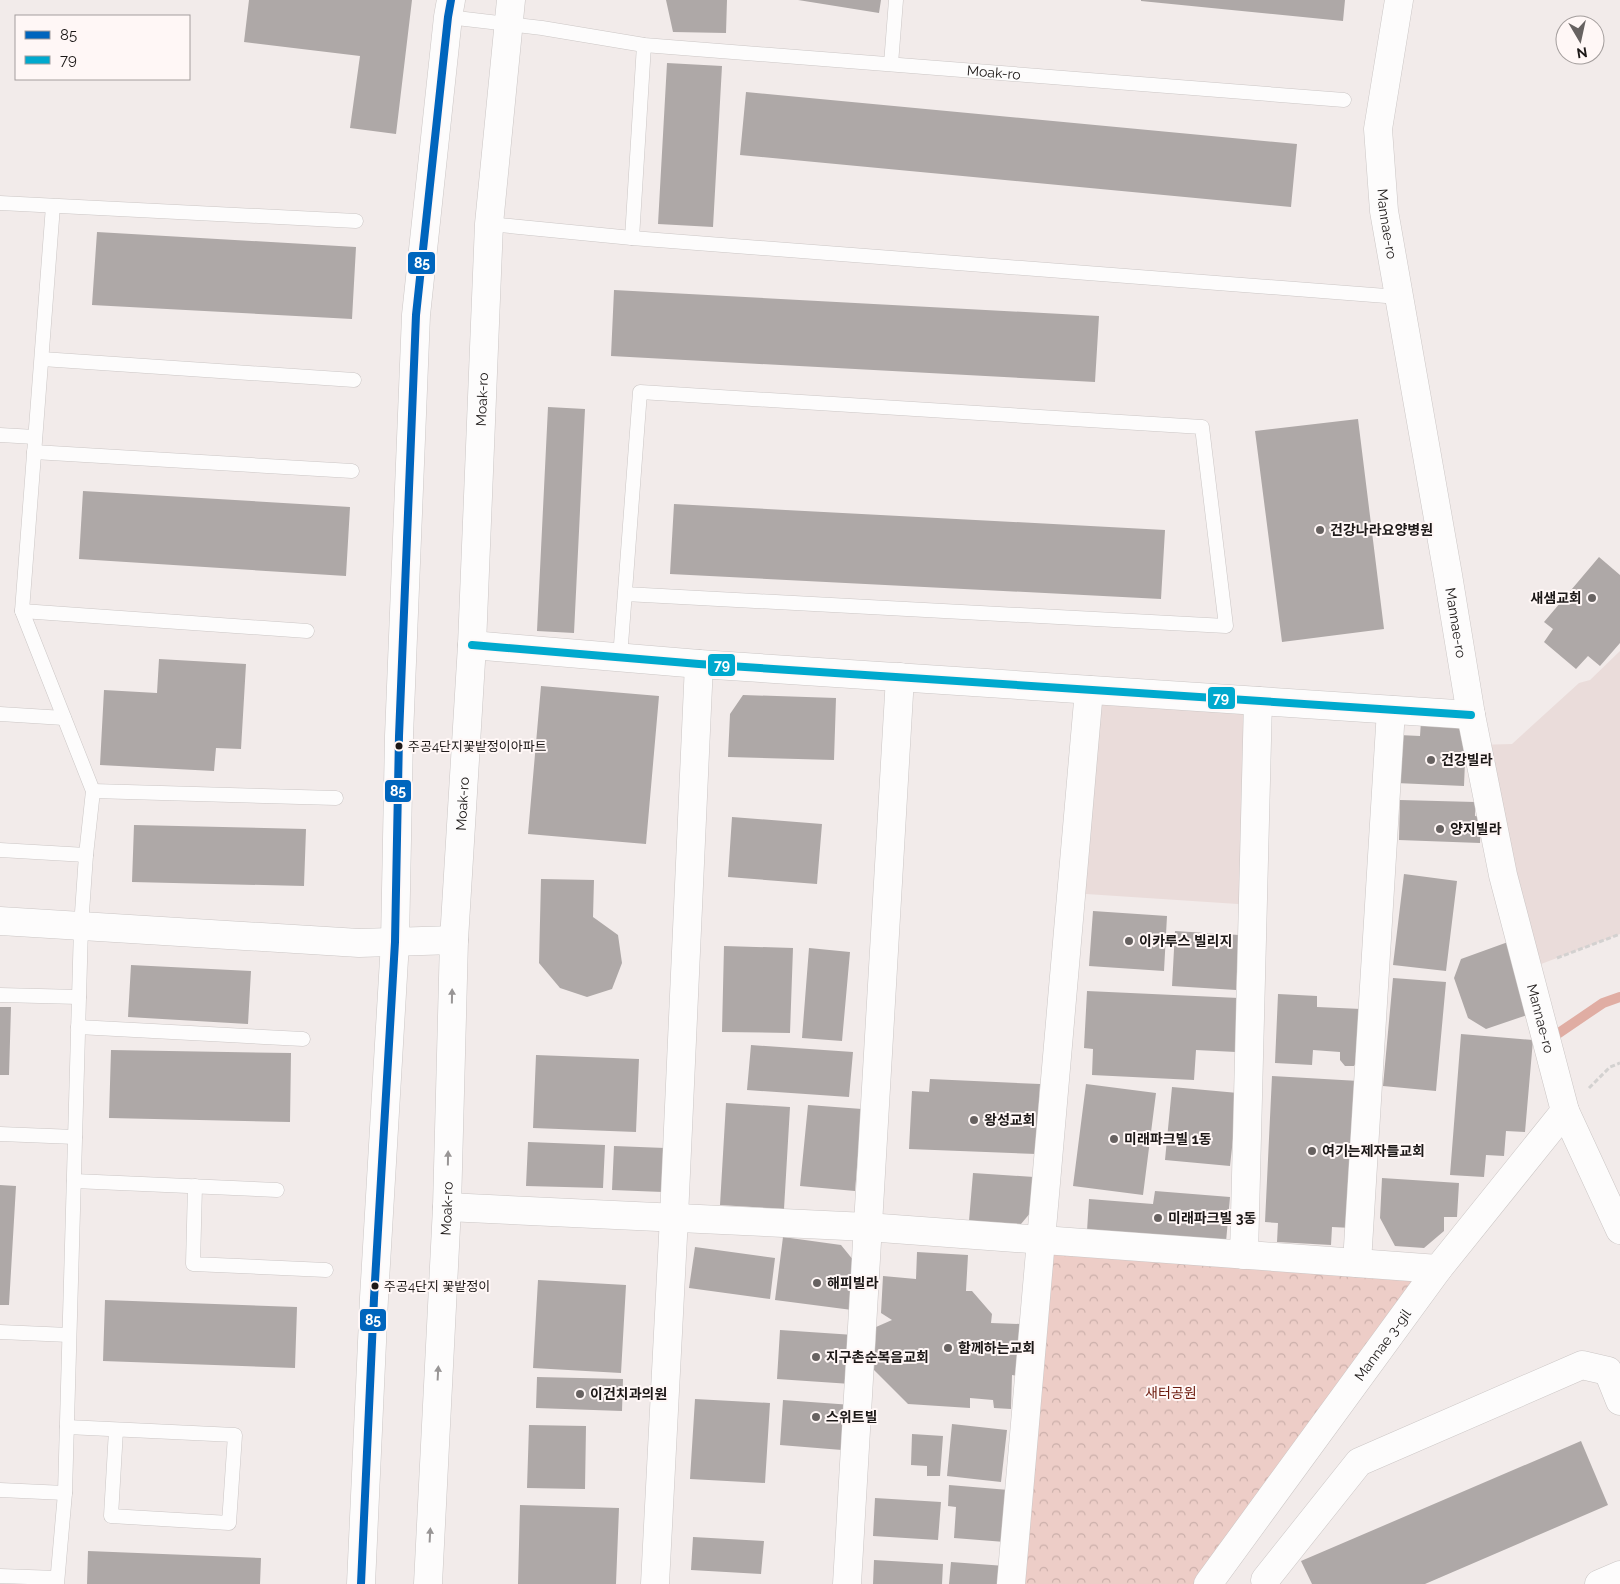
<svg xmlns="http://www.w3.org/2000/svg" width="1620" height="1584" font-family="Raleway,'Noto Sans KR',sans-serif">
	<style>
		.built { fill: #eadcda }
		.park { fill: url(#park-crowns) }
		.lines { fill: none; stroke-linecap: round; stroke-linejoin: round }
		.stream { stroke: #e0ada3; stroke-width: 10 }
		.building { fill: #aea8a7 }
		.lane-casing { stroke: #cbc6c5; stroke-width: 15 }
		.street-casing { stroke: #cbc6c5; stroke-width: 29 }
		.secondary-casing { stroke: #cbc6c5; stroke-width: 29 }
		.path { stroke: #d3d1d0; stroke-width: 3; stroke-dasharray: 5 2.5; stroke-linecap: butt }
		.lane { stroke: #fdfcfc; stroke-width: 14 }
		.street { stroke: #fdfcfc; stroke-width: 28 }
		.secondary { stroke: #fdfcfc; stroke-width: 28 }
		.bus-1-casing { stroke: #fff7f6; stroke-width: 11 }
		.bus-2-casing { stroke: #fff7f6; stroke-width: 11 }
		.bus-1 { stroke: #0065bd; stroke-width: 8 }
		.bus-2 { stroke: #00a9ce; stroke-width: 8 }
		.oneway { fill: #989595 }
		.poi-dot { fill: #676261; stroke: #fff7f6; stroke-width: 2 }
		.bus-dot { fill: #1c1817; stroke: #fff7f6; stroke-width: 2 }
		.labels { text-anchor: middle; stroke-width: 4; stroke-linejoin: round; paint-order: stroke }
		.bus-label { font-size: 13px; fill: #1c1817; stroke: #fff7f6; text-anchor: start }
		.street-label { font-size: 14px; fill: #1c1817; stroke: #fff7f6 }
		.poi-label { font-size: 14px; font-weight: bold; fill: #1c1817; stroke: #fff7f6; text-anchor: start }
		.park-label { font-size: 14px; fill: #6c190c; stroke: #fff7f6 }
		.line-badge { stroke: #fff7f6; stroke-width: 2 }
		.badge-label { font-size: 14px; text-anchor: middle; font-weight: bold; fill: #fff }
	</style>
	<defs>
		<pattern id="park-crowns" width="20" height="18" patternUnits="userSpaceOnUse" patternTransform="scale(1.25)"><rect width="20" height="18" fill="#edcdc7"/><path d="M2 6a3 3 0 1 1 6 0M12 15a3 3 0 1 1 6 0" fill="none" stroke="#cbafaa"/></pattern>
	</defs>
	<rect width="100%" height="100%" fill="#f2ebea"/>
	<path class="built" d="M1620 651V934L1528 969 1477 745 1512 744 1579 683 1590 680Z
		M1089 690 1258 701 1253 905 1071 893Z"/>
	<path class="park" d="M1041 1240 1438 1269 1208 1584H1011Z"/>
	<g class="lines">
		<path class="stream" d="M1547 1041 1603 1003 1620 997"/>
	</g>
	<path class="building" d="M249 0H412L396 134 350 128 360 56 244 42Z
		M666 0H727L726 33 673 32Z
		M798 0H881L879 13Z
		M1141 0H1345L1343 21 1141 1Z
		M667 63 722 66 713 227 658 224Z
		M746 92 1297 144 1291 207 740 155Z
		M97 232 356 247 352 319 92 305Z
		M614 290 1099 316 1095 382 611 356Z
		M548 407 585 409 574 633 537 631Z
		M1358 419 1384 629 1282 642 1255 431Z
		M83 491 350 507 346 576 79 559Z
		M674 504 1165 530 1161 599 670 574Z
		M1599 557 1620 575V643L1600 666 1588 656 1576 669 1544 642 1553 629 1544 622Z
		M159 659 246 664 241 749 216 748 214 771 100 765 104 690 157 693Z
		M541 686 659 696 646 844 528 834Z
		M743 695 836 698 834 760 728 757 730 714Z
		M1421 721 1454 723 1466 737 1464 786 1396 783 1399 735 1420 736Z
		M1400 800 1475 802V816L1481 817 1480 843 1399 840Z
		M732 817 822 824 817 884 728 877Z
		M134 825 306 829 304 886 132 882Z
		M1404 874 1457 881 1446 971 1393 965Z
		M541 879 594 880 593 917 618 935 622 963 612 989 587 997 560 988 539 963Z
		M1093 911 1167 916 1164 971 1089 966Z
		M1175 931 1239 935 1236 990 1172 986Z
		M1508 942 1533 1013 1486 1029 1468 1018 1454 978 1461 959Z
		M724 946 793 948 790 1033 722 1032Z
		M809 948 850 952 842 1041 802 1038Z
		M131 965 251 971 248 1024 128 1017Z
		M1393 978 1446 982 1436 1091 1383 1086Z
		M1087 991 1239 998 1236 1052 1196 1050 1194 1080 1092 1075 1093 1049 1084 1048Z
		M1278 994 1317 996V1007L1361 1009 1359 1058 1354 1066H1345L1340 1060V1052L1313 1050 1312 1065 1275 1063Z
		M0 1007H11L9 1075H0Z
		M1461 1034 1533 1040 1525 1132 1506 1131 1504 1156 1486 1155 1484 1177 1450 1175Z
		M751 1045 853 1052 849 1097 747 1090Z
		M111 1050 291 1053 290 1122 109 1118Z
		M536 1055 639 1059 636 1132 533 1128Z
		M1272 1076 1359 1081 1352 1228 1332 1227 1331 1245 1277 1242 1278 1223 1265 1222Z
		M930 1079 1040 1084 1036 1154 909 1149 912 1091 929 1092Z
		M1086 1084 1156 1093 1143 1195 1073 1186Z
		M1172 1087 1238 1093 1230 1166 1165 1160Z
		M726 1103 790 1107 784 1209 720 1205Z
		M808 1105 862 1109 855 1191 800 1186Z
		M528 1142 605 1145 603 1188 526 1186Z
		M614 1146 665 1148 663 1192 612 1190Z
		M973 1173 1034 1177 1031 1212 1021 1224 969 1221Z
		M1382 1178 1459 1183 1457 1217H1444V1231L1424 1248 1395 1246 1380 1218Z
		M0 1185 16 1186 9 1305H0Z
		M1155 1191 1230 1197 1226 1242 1087 1231 1089 1199 1153 1204Z
		M783 1237 841 1245 858 1266 852 1310 775 1300Z
		M695 1247 775 1258 770 1299 689 1288Z
		M917 1252 968 1255 966 1291H972L992 1314 991 1323 1021 1324 1018 1376 1012 1375 1011 1409 994 1408 993 1400 970 1398V1408L908 1404 874 1370 876 1327 892 1320 881 1313 883 1276 916 1279Z
		M538 1280 626 1285 621 1373 533 1368Z
		M105 1300 297 1307 295 1368 103 1361Z
		M780 1330 854 1335 851 1384 777 1379Z
		M537 1377 623 1379 622 1411 536 1408Z
		M695 1399 770 1403 765 1483 690 1479Z
		M783 1400 852 1405 842 1450 780 1445Z
		M952 1424 1007 1430 1001 1482 947 1476Z
		M529 1425 586 1426 585 1489 527 1488Z
		M912 1434 943 1436 940 1476H927V1466L911 1465Z
		M1581 1441 1608 1505 1425 1584H1312L1301 1561Z
		M949 1485 1009 1490 1005 1542 954 1538 956 1507 948 1506Z
		M875 1498 941 1502 938 1540 873 1536Z
		M520 1505 619 1508 616 1584H518Z
		M693 1537 764 1541 761 1574 691 1570Z
		M88 1551 261 1558 260 1584H87Z
		M874 1560 943 1564 942 1584H873Z
		M951 1562 1005 1566 1004 1584H949Z"/>
	<g class="lines">
		<g class="lane-casing">
			<g id="lane">
				<path id="s1" d="M448 17 542 28 644 45 1344 100"/>
				<path d="M891 64 896 0"/>
				<path d="M0 203 356 221"/>
				<path d="M53 206 22 611 93 791 86 855 81 927 65 1493 57 1584"/>
				<path d="M489 224 632 238 1399 297"/>
				<path d="M632 238 644 45"/>
				<path d="M42 359 354 380"/>
				<path d="M0 435 35 437"/>
				<path d="M34 452 352 471"/>
				<path d="M22 611 307 631"/>
				<path d="M620 658 640 392 1202 427 1226 626 625 594"/>
				<path d="M0 714 64 718"/>
				<path d="M93 791 336 798"/>
				<path d="M0 850 86 855"/>
				<path d="M0 995 79 997"/>
				<path d="M78 1027 303 1039"/>
				<path d="M0 1134 75 1137"/>
				<path d="M74 1181 277 1190"/>
				<path d="M195 1186 193 1264 326 1270"/>
				<path d="M0 1332 69 1335"/>
				<path d="M67 1427 235 1435 229 1523 111 1516 116 1430"/>
				<path d="M0 1490 65 1493"/>
				<path d="M0 1576 57 1578"/>
			</g>
		</g>
		<g class="street-casing">
			<g id="street">
				<path id="s2" d="M1399 0 1378 129 1384 211 1448 575 1471 715 1503 875 1565 1111 1620 1230"/>
				<path d="M472 645 699 664 1471 715"/>
				<path d="M0 921 359 943 454 940"/>
				<path d="M447 1207 867 1227 1438 1269"/>
				<path d="M1244 1255 1258 701"/>
				<path d="M1357 1263 1391 710"/>
				<path d="M1265 1580 1359 1462 1582 1365 1608 1371 1620 1401"/>
				<path d="M655 1584 674 1217 699 664"/>
				<path d="M847 1584 900 677"/>
				<path d="M1011 1584 1089 690"/>
				<path id="s3" d="M1208 1584 1438 1269 1565 1111"/>
				<path d="M1599 1584 1620 1575"/>
			</g>
		</g>
		<g class="secondary-casing">
			<g id="secondary">
				<path d="M361 1584 374 1298 395 942 399 736 416 315 448 17 451 0"/>
				<path id="s4" d="M428 1584 447 1207 454 940 472 645 489 224 511 0"/>
			</g>
		</g>
		<path class="path" d="M1557 958 1620 934
			M1589 1088 1610 1067 1620 1063"/>
		<use href="#lane" class="lane"/>
		<use href="#street" class="street"/>
		<use href="#secondary" class="secondary"/>
		<g class="bus-1-casing">
			<path id="bus-1" d="M361 1584 374 1298 395 942 399 736 416 315 448 17 451 0"/>
		</g>
		<g class="bus-2-casing">
			<path id="bus-2" d="M472 645 699 664 1471 715"/>
		</g>
		<use href="#bus-1" class="bus-1"/>
		<use href="#bus-2" class="bus-2"/>
	</g>
	<defs><path id="oneway-solid" d="M-6-.8H1V-3.2L6.5 0L1 3.2V.8H-6Z" transform="scale(1.25)"/></defs>
	<g class="oneway">
		<use href="#oneway-solid" transform="translate(452 996) rotate(-89)"/>
		<use href="#oneway-solid" transform="translate(448 1158) rotate(-89)"/>
		<use href="#oneway-solid" transform="translate(438 1373) rotate(-87)"/>
		<use href="#oneway-solid" transform="translate(430 1535) rotate(-87)"/>
	</g>
	<g class="poi-dot">
		<circle cx="1320" cy="530" r="5"/>
		<circle cx="1592" cy="598" r="5"/>
		<circle cx="1431" cy="760" r="5"/>
		<circle cx="1440" cy="829" r="5"/>
		<circle cx="1129" cy="941" r="5"/>
		<circle cx="974" cy="1120" r="5"/>
		<circle cx="1114" cy="1139" r="5"/>
		<circle cx="1312" cy="1151" r="5"/>
		<circle cx="1158" cy="1218" r="5"/>
		<circle cx="817" cy="1283" r="5"/>
		<circle cx="948" cy="1348" r="5"/>
		<circle cx="816" cy="1357" r="5"/>
		<circle cx="580" cy="1394" r="5"/>
		<circle cx="816" cy="1417" r="5"/>
	</g>
	<g class="bus-dot">
		<circle cx="399" cy="746" r="4.5"/>
		<circle cx="375" cy="1286" r="4.5"/>
	</g>
	<g class="labels">
		<g class="bus-label">
			<text x="408" y="751">주공4단지꽃밭정이아파트</text>
			<text x="384" y="1291">주공4단지 꽃밭정이</text>
		</g>
		<g class="street-label">
			<text dy="5" stroke="none"><textPath href="#s1" startOffset="549">Moak-ro</textPath></text>
			<text dy="5" stroke="none"><textPath href="#s2" startOffset="226">Mannae-ro</textPath></text>
			<text dy="5" stroke="none"><textPath href="#s4" startOffset="1186">Moak-ro</textPath></text>
			<text dy="5" stroke="none"><textPath href="#s2" startOffset="631">Mannae-ro</textPath></text>
			<text dy="5" stroke="none"><textPath href="#s4" startOffset="781">Moak-ro</textPath></text>
			<text dy="5" stroke="none"><textPath href="#s2" startOffset="1036">Mannae-ro</textPath></text>
			<text dy="5" stroke="none"><textPath href="#s4" startOffset="376">Moak-ro</textPath></text>
			<text dy="5" stroke="none"><textPath href="#s3" startOffset="296">Mannae 3-gil</textPath></text>
		</g>
		<g class="poi-label">
			<text x="1330" y="535">건강나라요양병원</text>
			<text x="1582" y="603" text-anchor="end">새샘교회</text>
			<text x="1441" y="765">건강빌라</text>
			<text x="1450" y="834">양지빌라</text>
			<text x="1139" y="946">이카루스 빌리지</text>
			<text x="984" y="1125">왕성교회</text>
			<text x="1124" y="1144">미래파크빌 1동</text>
			<text x="1322" y="1156">여기는제자들교회</text>
			<text x="1168" y="1223">미래파크빌 3동</text>
			<text x="827" y="1288">해피빌라</text>
			<text x="958" y="1353">함께하는교회</text>
			<text x="826" y="1362">지구촌순복음교회</text>
			<text x="590" y="1399">이건치과의원</text>
			<text x="826" y="1422">스위트빌</text>
		</g>
		<g class="park-label">
			<text x="1171" y="1398">새터공원</text>
		</g>
	</g>
	<g class="line-badge">
		<rect x="407" y="251" width="29" height="24" rx="5" fill="#0065bd"/>
		<rect x="707" y="653" width="29" height="24" rx="5" fill="#00a9ce"/>
		<rect x="1207" y="686" width="29" height="24" rx="5" fill="#00a9ce"/>
		<rect x="384" y="779" width="28" height="24" rx="5" fill="#0065bd"/>
		<rect x="359" y="1308" width="28" height="24" rx="5" fill="#0065bd"/>
	</g>
	<g class="badge-label">
		<text x="422" y="268">85</text>
		<text x="722" y="670">79</text>
		<text x="1221" y="703">79</text>
		<text x="398" y="796">85</text>
		<text x="373" y="1325">85</text>
	</g>
	<rect x="15" y="15" width="175" height="65" fill="#fff7f6" stroke="#a49e9d"/>
	<rect x="25" y="31" width="25" height="8" fill="#0065bd" stroke="#a49e9d"/>
	<text x="60" y="40" font-size="15" fill="#1c1817">85</text>
	<rect x="25" y="56" width="25" height="8" fill="#00a9ce" stroke="#a49e9d"/>
	<text x="60" y="65" font-size="15" fill="#1c1817">79</text>
	<g transform="translate(1580 40) rotate(171)"><circle r="24" fill="#fff7f6" stroke="#a49e9d"/>
	<path d="M0-4L9 19L0 12L-9 19Z" fill="#676261"/>
	<text y="-8" font-size="14" font-weight="bold" text-anchor="middle" fill="#1c1817">N</text>
	</g>
</svg>
